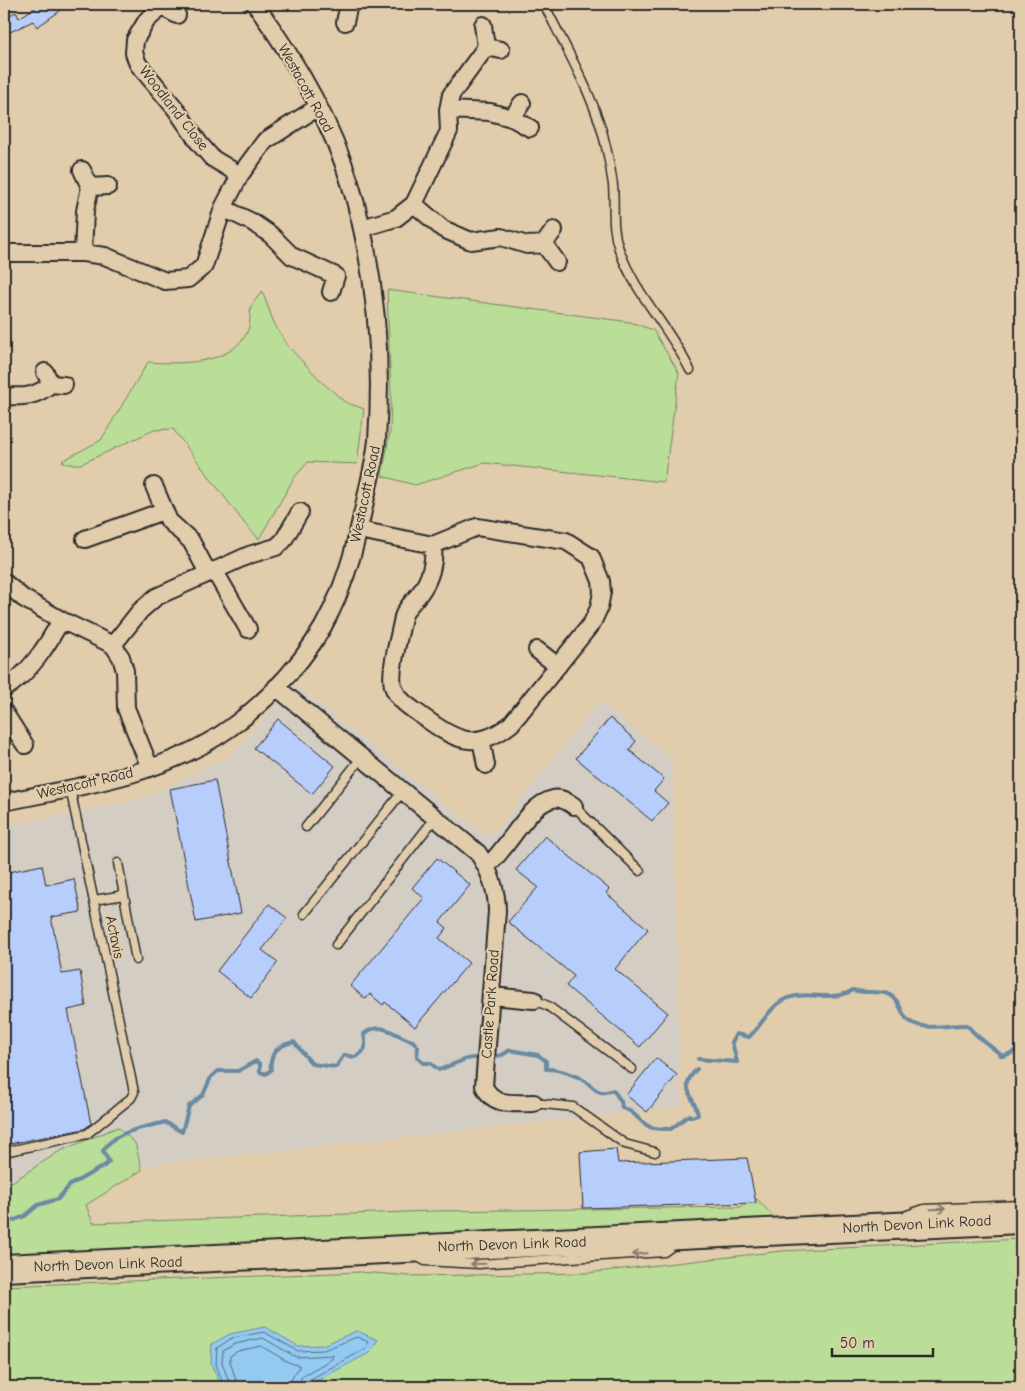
<svg xmlns="http://www.w3.org/2000/svg" width="1025" height="1391" font-family="'Comic Neue',sans-serif">
	<style>
		.built { fill: #d4cdc4 }
		.green { fill: #badd97; stroke: #728461 }
		.water { fill: #93caf1; stroke: #698aa2 }
		.lines { fill: none; stroke-linecap: round; stroke-linejoin: round }
		.shore { stroke: #556b7a; stroke-width: 1 }
		.stream { stroke: #698aa2; stroke-width: 4 }
		.building { fill: #b7cdfc; stroke: #2b2b2b }
		.service-casing { stroke: #2b2b2b; stroke-width: 11 }
		.minor-casing { stroke: #2b2b2b; stroke-width: 20 }
		.trunk-casing { stroke: #2b2b2b; stroke-width: 30 }
		.service { stroke: #e1cdac; stroke-width: 8 }
		.minor { stroke: #e1cdac; stroke-width: 16 }
		.trunk { stroke: #e1cdac; stroke-width: 26 }
		.oneway { stroke: #867c6c }
		.labels { text-anchor: middle; stroke-width: 4.5; stroke-linejoin: round; paint-order: stroke }
		.street-label { font-size: 15px; fill: #2b2b2b; stroke: #e1cdac }
	</style>
	<rect width="100%" height="100%" fill="#e1cdac"/>
	<filter id="ink" filterUnits="userSpaceOnUse"><feTurbulence type="fractalNoise" baseFrequency=".02" numOctaves="2"/><feDisplacementMap in="SourceGraphic" scale="10" xChannelSelector="R" yChannelSelector="G"/><feConvolveMatrix kernelMatrix="1 2 1 2 8 2 1 2 1" color-interpolation-filters="sRGB"/></filter>
	<g filter="url(#ink)">
		<path class="built" d="M294 685 485 835 495 832 599 701 672 758 681 1107 4 1181V827L141 799 231 755Z"/>
		<path class="green" d="M387 290 630 322 653 330 679 373 664 482 484 463 415 485 382 476 390 431 391 396Z
			M262 291 274 323 288 346 323 383 345 402 364 409 357 464 308 462 294 478 259 539 245 524 173 429 154 430 81 464H66L62 461 101 440 148 362C179 364 233 366 248 330 251 323 249 315 251 307 253 302 259 296 262 291Z
			M118 1127 135 1143 142 1170 86 1205 93 1223 434 1211 740 1207 757 1199 774 1217 752 1223 4 1262V1187L60 1151Z
			M1021 1239V1387H4V1286L360 1272 411 1276 587 1273 782 1251Z"/>
		<path class="water" d="M265 1327 298 1346 323 1345 357 1331 378 1340 369 1353 305 1387H222L211 1364 212 1344 230 1334Z"/>
		<g class="lines">
			<path class="shore" d="M224 1387 216 1364 217 1348 232 1338 264 1332 298 1351 324 1350 357 1337 368 1342 365 1349 307 1381 304 1387
				M231 1387 222 1363 223 1351 235 1344 263 1338 296 1357 333 1355 332 1359 302 1376 298 1387
				M238 1387 230 1361V1356L238 1351 261 1346 288 1362 300 1366 292 1378 290 1387"/>
			<path class="stream" d="M491 1057 502 1055 510 1050 538 1055 546 1061V1069C557 1068 575 1075 585 1081 596 1089 598 1096 613 1090L621 1101 622 1108C634 1110 639 1122 650 1127 656 1129 665 1129 671 1129L689 1115 691 1117 698 1115C695 1096 677 1088 697 1069
				M698 1059 737 1062 732 1042 736 1034 749 1037C762 1025 771 1004 788 998 810 990 832 1003 853 990 865 994 876 990 888 994 900 999 899 1009 906 1018 919 1033 950 1024 967 1025 978 1039 989 1044 1002 1056L1012 1053 1021 1045
				M4 1224 25 1216 38 1205 58 1199 70 1185 104 1166 109 1162 103 1151C114 1131 144 1128 165 1122L182 1132 189 1106 203 1095 211 1077 218 1071H238L256 1061 260 1064V1072L266 1074 271 1070C269 1053 278 1045 294 1042L312 1064 336 1067 344 1055 355 1057C367 1051 366 1046 364 1034 381 1019 396 1037 413 1041L418 1047 417 1057 423 1063H430L439 1070 466 1059 481 1057"/>
		</g>
		<path class="building" d="M41 4H55L60 11 37 27 33 21 4 35V18L16 12 19 18Z
			M610 718 636 741 629 750 664 779 654 791 668 803 652 821 576 758Z
			M278 719 335 766 312 794 254 748Z
			M215 780 241 913 196 922 170 789Z
			M545 836 609 889 606 893 648 929 615 969 668 1013 640 1047 566 986 574 976 508 922 538 887 516 870Z
			M437 858 470 885 440 922 447 928 439 938 469 963 415 1027 385 1002 383 1005 370 994 366 999 350 986 424 898 412 888Z
			M42 865 46 885 74 879 81 912 51 917 62 974 80 971 86 1006 68 1010 91 1124 84 1129 4 1145V873Z
			M269 904 287 918 262 950 278 962 251 998 217 971Z
			M656 1058 677 1075 647 1112 626 1095Z
			M616 1149 618 1163 747 1158 756 1203 583 1208 580 1152Z"/>
		<g class="lines">
			<g class="service-casing">
				<path id="service" d="M544 4C565 47 597 101 606 147 609 159 611 172 613 185 615 207 611 227 619 249 635 294 669 327 690 370
					M574 806 640 871
					M306 827 362 757
					M118 863 124 895
					M94 900 124 895 136 960
					M304 914 403 791
					M336 945 435 818
					M534 1000 548 1006 632 1069
					M534 1103 573 1107 625 1144 655 1152
					M4 1152 87 1134 131 1098 134 1092 70 788
					M907 1215 924 1209 1021 1205
					M418 1257 425 1261 478 1264 664 1252 675 1244"/>
			</g>
			<g class="minor-casing">
				<path id="minor" d="M162 4V7L177 15
					M162 7 147 20 135 40 134 53 138 64 175 108 199 143 212 158 240 175
					M345 22 349 4
					M483 25 486 47 501 50
					M522 103 512 118 530 128
					M448 110 490 112 512 118
					M82 170 90 187 108 186
					M414 204 443 229 471 241 501 237 527 245 544 244
					M223 208 252 222 271 235 292 256 336 276 331 292
					M362 228 396 218 414 204 449 131 448 110 451 95 486 47
					M554 230 544 244 557 262
					M4 253H83L105 256 165 281 188 279 204 266 223 208 240 175 265 141 318 107
					M83 253 85 211 90 187
					M45 372 51 384 64 385
					M4 396C24 397 36 397 51 384
					M154 486 169 521 191 541 208 573
					M359 530 433 545 477 527 566 541 591 557 601 581 602 592 599 608 592 623 511 724C475 753 454 739 422 716 411 708 397 700 393 686 389 670 400 635 403 617 406 608 410 605 416 598 429 583 435 565 433 545
					M85 539 163 511
					M214 570 248 629
					M4 582 23 598 61 620 113 645 121 657 125 671 126 708 150 768
					M113 645 140 611 156 597 249 555 276 547 283 541 300 512
					M537 650 558 666
					M276 687 478 853C490 871 497 889 497 911L484 1086C493 1107 514 1103 534 1103
					M4 689C30 673 47 646 61 620
					M4 712 25 745
					M481 739 486 765
					M4 802C81 786 165 775 230 728 269 700 311 655 331 611 348 576 357 539 365 502 369 482 375 461 377 440 383 353 375 266 350 183 330 118 294 58 255 4
					M487 866C507 850 528 804 553 799 561 797 568 802 574 806
					M491 996 534 1000"/>
			</g>
			<g class="trunk-casing">
				<path id="trunk" d="M4 1268 1021 1220"/>
			</g>
			<use href="#service" class="service"/>
			<use href="#minor" class="minor"/>
			<use href="#trunk" class="trunk"/>
		</g>
		<defs><path id="oneway-shaft" d="M-6 0H5M1.5-3L5.5 0L1.5 3" fill="none" stroke-width="1.6" stroke-linecap="round" stroke-linejoin="round" transform="scale(1.25)"/></defs>
		<g class="oneway">
			<use href="#oneway-shaft" transform="translate(938 1209) rotate(-2)"/>
			<use href="#oneway-shaft" transform="translate(640 1254) rotate(175)"/>
			<use href="#oneway-shaft" transform="translate(478 1264) rotate(179)"/>
		</g>
	</g>
	<g class="labels">
		<g class="street-label">
			<text transform="translate(306 88) rotate(61)" y="5">Westacott Road</text>
			<text transform="translate(174 108) rotate(52)" y="5">Woodland Close</text>
			<text transform="translate(365 494) rotate(-78)" y="5">Westacott Road</text>
			<text transform="translate(85 783) rotate(-13)" y="5">Westacott Road</text>
			<text transform="translate(115 937) rotate(78)" y="5">Actavis</text>
			<text transform="translate(490 1004) rotate(-86)" y="5">Castle Park Road</text>
			<text transform="translate(917 1224) rotate(-3)" y="5">North Devon Link Road</text>
			<text transform="translate(512 1244) rotate(-2)" y="5">North Devon Link Road</text>
			<text transform="translate(108 1264) rotate(-2)" y="5">North Devon Link Road</text>
		</g>
	</g>
	<rect width="1025" height="1391" fill="none" stroke="#e1cdac" stroke-width="20"/>
	<rect x="10" y="10" width="1005" height="1371" fill="none" stroke="#2b2b2b" stroke-width="2" filter="url(#ink)"/>
	<path d="M832 1348v8h101v-8" fill="none" stroke="#2b2b2b" stroke-width="2.5"/>
	<text x="840" y="1348" font-size="15" fill="#2b2b2b" stroke="#e1cdac" stroke-width="4" paint-order="stroke">50 m</text>
</svg>
